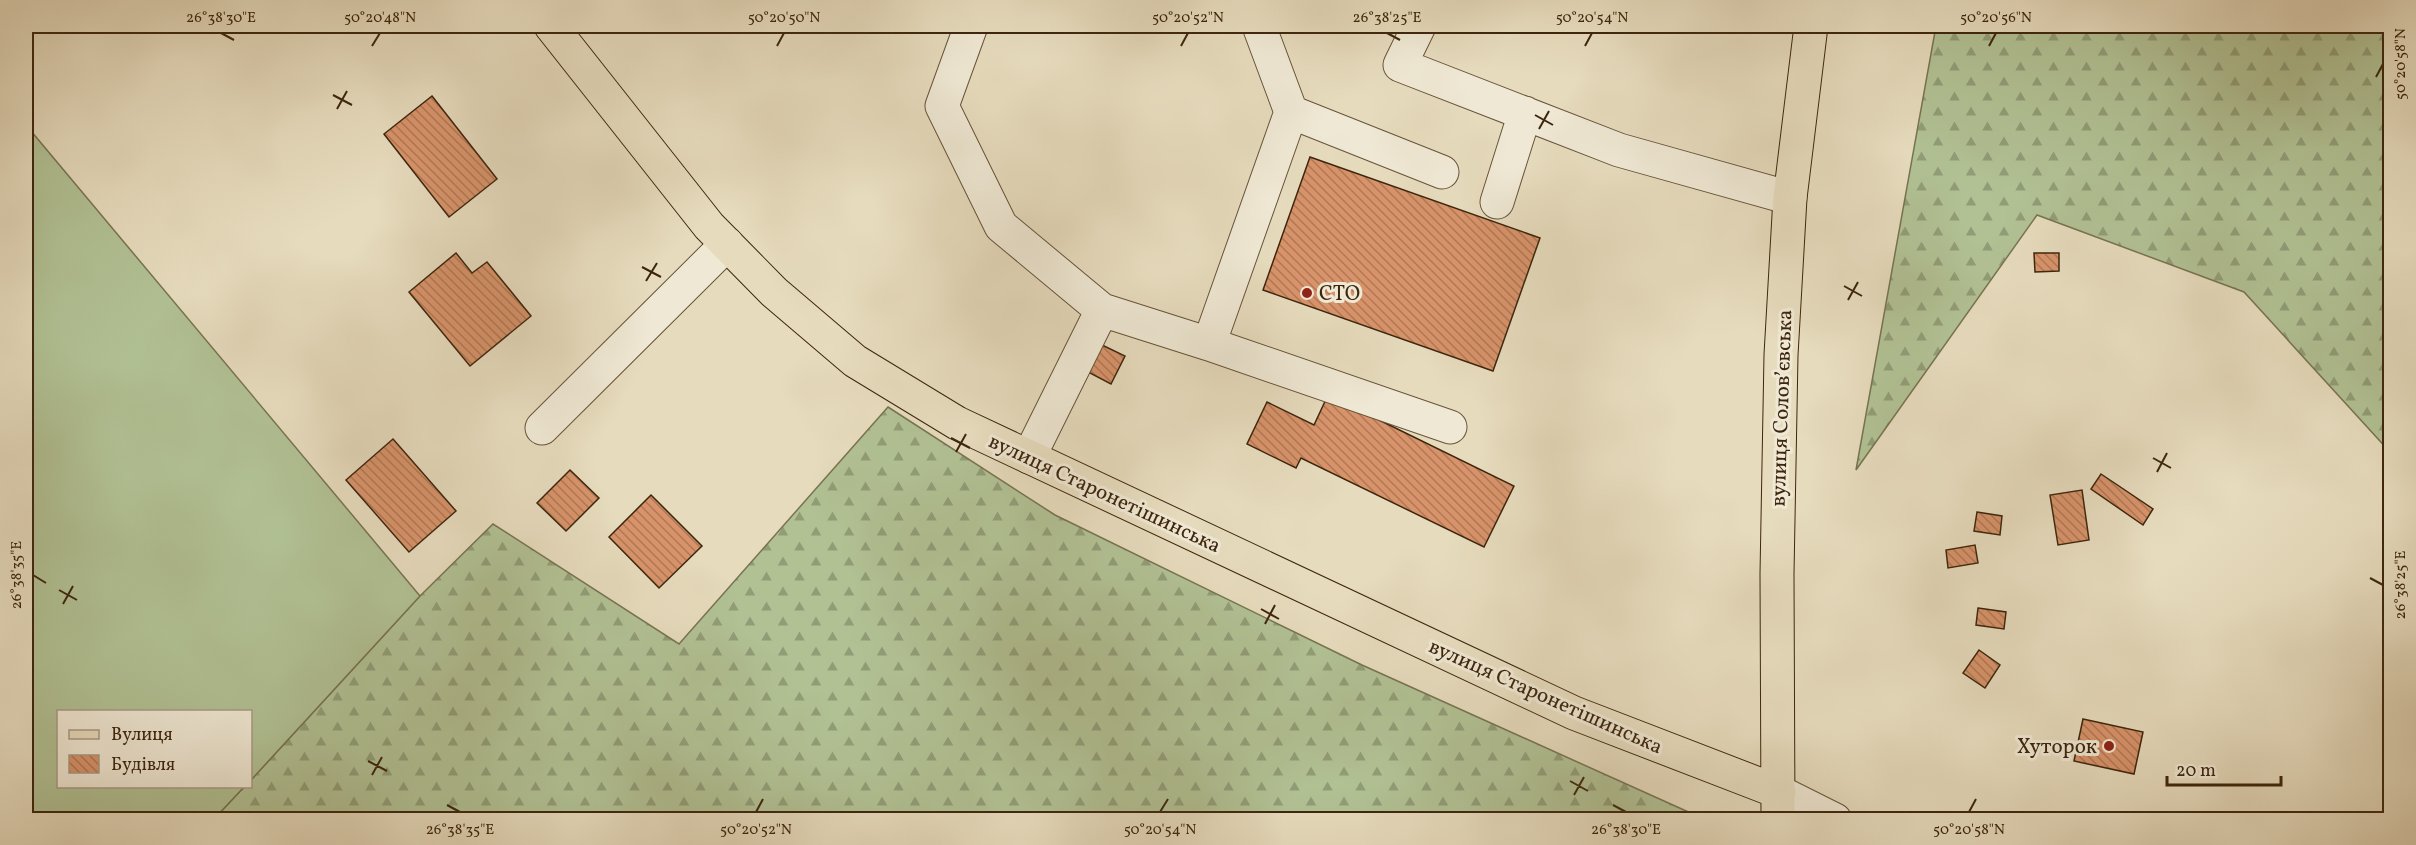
<svg xmlns="http://www.w3.org/2000/svg" width="2416" height="845" font-family="Vollkorn,serif">
	<style>
		.forest { fill: url(#forest-firs); stroke: #777451; stroke-width: 1.5 }
		.garden { fill: #b1c194; stroke: #777451; stroke-width: 1.5 }
		.building { fill: url(#building-back-hatch); stroke: #3d260e; stroke-width: 1.5 }
		.lines { fill: none; stroke-linecap: round; stroke-linejoin: round }
		.minor-casing { stroke: #67533a; stroke-width: 35 }
		.major-casing { stroke: #3d260e; stroke-width: 35 }
		.minor { stroke: #efe8d4; stroke-width: 33 }
		.major { stroke: #e6dbbd; stroke-width: 33 }
		.ticks { fill: none; stroke: #3d260e; stroke-width: 2 }
		.poi-dot { fill: #8f2418; stroke: #efe8d4; stroke-width: 2 }
		.labels { text-anchor: middle; stroke-width: 6; stroke-linejoin: round; paint-order: stroke }
		.poi-label { font-size: 21px; fill: #3d260e; stroke: #efe8d4; text-anchor: start }
		.street-label { font-size: 21px; fill: #3d260e; stroke: #efe8d4 }
		.neatline { fill: none; stroke: #3d260e; stroke-width: 2 }
		.ticks-label { font-size: 15px; text-anchor: middle; fill: #3d260e }
	</style>
	<defs>
		<pattern id="forest-firs" width="22" height="20" patternUnits="userSpaceOnUse" patternTransform="scale(1.5)"><rect width="22" height="20" fill="#b1c194"/><path d="M5 1l3.5 6h-7zM16 11l3.5 6h-7z" fill="#919d77"/></pattern>
		<pattern id="building-back-hatch" width="6" height="6" patternUnits="userSpaceOnUse" patternTransform="scale(1.5)"><rect width="6" height="6" fill="#d8936a"/><path d="M-1 5l2 2M0 0l6 6M5-1l2 2" fill="none" stroke="#b07856"/></pattern>
	</defs>
	<rect width="100%" height="100%" fill="#e6dbbd"/>
	<filter id="stains"><feTurbulence type="fractalNoise" baseFrequency=".00333" numOctaves="4"/><feColorMatrix values="0 0 0 0 .2 0 0 0 0 .09 0 0 0 0 .02 0 0 0 .5 -.17"/></filter>
	<radialGradient id="worn" r=".72"><stop offset=".6" stop-color="#630" stop-opacity="0"/><stop offset="1" stop-color="#630" stop-opacity=".3"/></radialGradient>
	<path class="forest" d="M1936 26H2390V452L2244 292 2037 215 1856 470Z
		M888 407 1055 515 1362 665 1704 819H214L244 787 250 786 251 780 420 596 493 524 679 644Z"/>
	<path class="garden" d="M26 125 420 596 251 780 250 712H58V786L244 787 214 819H26Z"/>
	<path class="building" d="M303 26H319L309 33Z
		M432 96 497 179 449 217 384 134Z
		M1310 157 1540 238 1493 371 1263 290Z
		M456 253 472 273 487 262 531 316 470 366 409 292Z
		M2034 253H2059V271L2035 272Z
		M1102 345 1125 356 1111 384 1088 372Z
		M1328 395 1514 486 1484 547 1301 458 1296 468 1247 444 1267 402 1314 425Z
		M393 439 456 511 409 552 346 480Z
		M570 470 599 498 566 531 537 503Z
		M2101 474 2153 509 2143 525 2091 489Z
		M2082 490 2089 540 2058 545 2050 495Z
		M651 495 702 546 659 588 609 537Z
		M1977 512 2002 516 2000 535 1974 531Z
		M1975 545 1978 563 1948 568 1946 550Z
		M1978 608 2006 612 2004 629 1976 625Z
		M1979 650 2000 665 1985 688 1963 673Z
		M2083 719 2143 732 2134 774 2074 761Z"/>
	<g class="lines">
		<g class="minor-casing">
			<path id="minor" d="M971 26 942 106 1001 226 1102 310
				M1259 26 1291 112
				M1419 26 1400 65 1619 150 1790 198
				M1497 202 1525 113
				M1209 344 1291 112 1442 172
				M542 428 727 244
				M1029 457 1102 310 1209 344 1450 427
				M1779 792 1835 820"/>
		</g>
		<g class="major-casing">
			<path id="major" d="M551 26 709 226 774 292 855 361 957 423 1574 713 1779 792
				M1778 820 1777 574 1781 355 1790 198 1811 26"/>
		</g>
		<use href="#minor" class="minor"/>
		<use href="#major" class="major"/>
	</g>
	<path class="ticks" d="M221 33 234 40M1387 33 1400 40M372 46 380 33M777 46 784 33M1181 46 1188 33M1585 46 1592 33M1989 46 1996 33M2376 77 2383 64M333 95 352 105M337 109 347 91M1535 115 1553 125M1539 129 1549 111M642 267 661 277M646 281 657 263M1844 286 1862 296M1848 300 1858 282M951 438 970 448M956 452 966 434M2153 458 2171 468M2157 472 2167 453M33 575 46 583M2370 578 2383 585M59 590 77 600M63 604 73 586M1261 609 1279 619M1265 624 1275 605M368 761 387 771M372 775 382 757M1570 781 1588 791M1574 795 1584 777M447 805 460 812M1613 805 1626 812M756 812 763 799M1160 812 1168 799M1969 812 1976 799"/>
	<g class="poi-dot">
		<circle cx="1307" cy="293" r="6"/>
		<circle cx="2109" cy="746" r="6"/>
	</g>
	<g class="labels">
		<g class="poi-label">
			<text x="1319" y="300">СТО</text>
			<text x="2097" y="753" text-anchor="end">Хуторок</text>
		</g>
		<g class="street-label">
			<text transform="translate(1781 408) rotate(-88)" y="7">вулиця Соловʼєвська</text>
			<text transform="translate(1105 493) rotate(25)" y="7">вулиця Старонетішинська</text>
			<text transform="translate(1546 696) rotate(24)" y="7">вулиця Старонетішинська</text>
		</g>
	</g>
	<rect width="2416" height="845" fill="none" stroke="#e6dbbd" stroke-width="66"/>
	<rect x="57" y="710" width="195" height="78" fill="#efe8d4" stroke="#a89a85" stroke-width="1.5"/>
	<rect x="69" y="730" width="30" height="9" fill="#e6dbbd" stroke="#a89a85" stroke-width="1.5"/>
	<text x="111" y="740" font-size="18" fill="#3d260e">Вулиця</text>
	<rect x="69" y="755" width="30" height="18" fill="url(#building-back-hatch)" stroke="#a89a85" stroke-width="1.5"/>
	<text x="111" y="770" font-size="18" fill="#3d260e">Будівля</text>
	<path d="M2167 776v9h114v-9" fill="none" stroke="#3d260e" stroke-width="3"/>
	<text x="2176" y="776" font-size="18" fill="#3d260e" stroke="#efe8d4" stroke-width="4.5" paint-order="stroke">20 m</text>
	<rect x="33" y="33" width="2350" height="779" class="neatline"/>
	<g class="ticks-label">
		<text x="221" y="22">26°38'30"E</text>
		<text x="380" y="22">50°20'48"N</text>
		<text x="784" y="22">50°20'50"N</text>
		<text x="1188" y="22">50°20'52"N</text>
		<text x="1387" y="22">26°38'25"E</text>
		<text x="1592" y="22">50°20'54"N</text>
		<text x="1996" y="22">50°20'56"N</text>
		<text transform="translate(2400 64) rotate(-90)" y="5">50°20'58"N</text>
		<text transform="translate(16 575) rotate(-90)" y="5">26°38'35"E</text>
		<text transform="translate(2400 585) rotate(-90)" y="5">26°38'25"E</text>
		<text x="460" y="834">26°38'35"E</text>
		<text x="756" y="834">50°20'52"N</text>
		<text x="1160" y="834">50°20'54"N</text>
		<text x="1626" y="834">26°38'30"E</text>
		<text x="1969" y="834">50°20'58"N</text>
	</g>
	<rect width="100%" height="100%" filter="url(#stains)"/>
	<rect width="100%" height="100%" fill="url(#worn)"/>
</svg>
